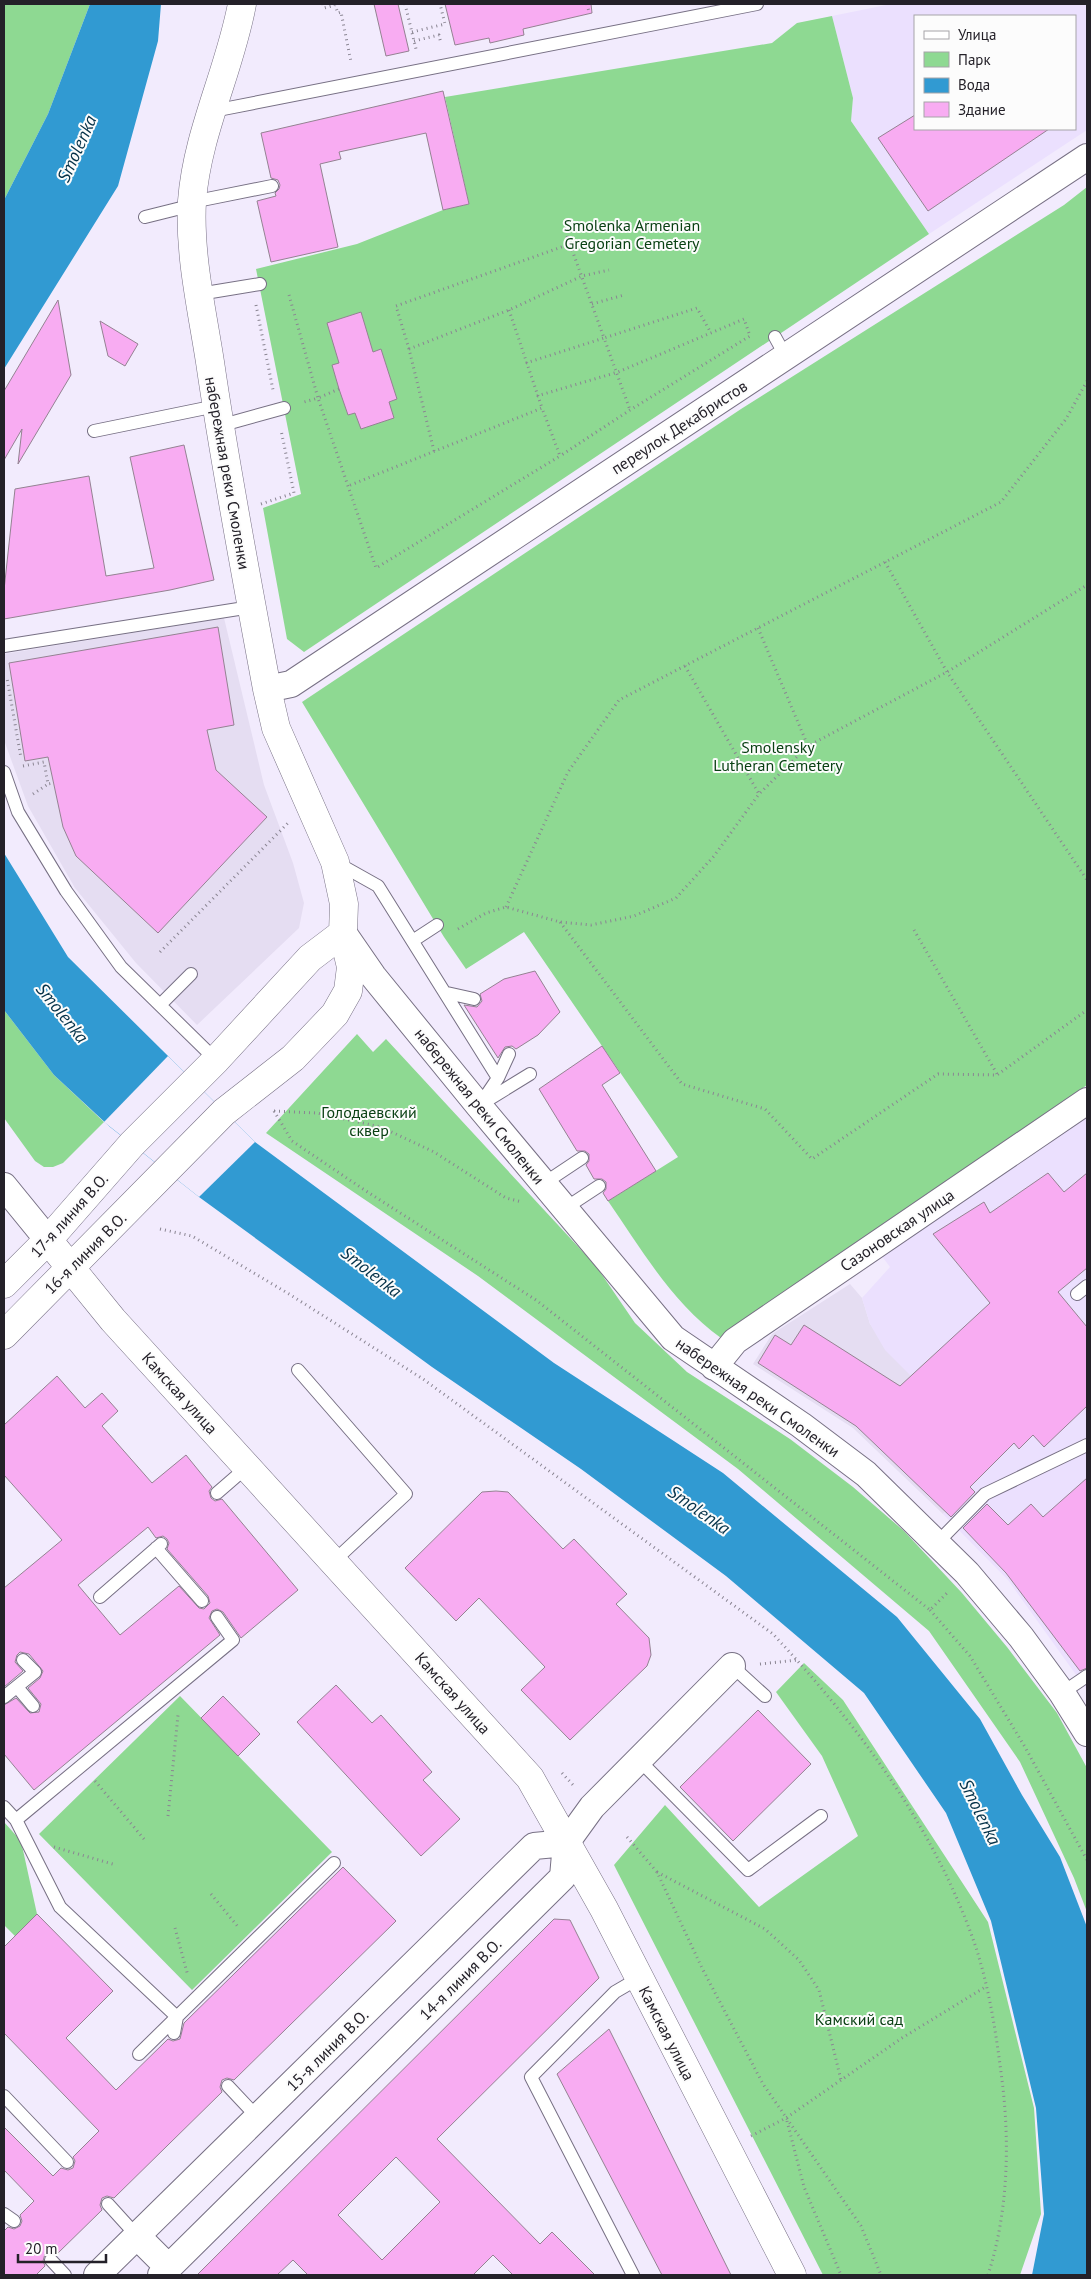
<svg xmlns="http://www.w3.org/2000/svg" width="1091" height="2279" font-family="'PT Sans',sans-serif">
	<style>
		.commercial { fill: #e5ddf2 }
		.built { fill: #ebe0fe; fill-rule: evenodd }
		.green { fill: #8ed992 }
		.water { fill: #319ad2 }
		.pier { fill: #f2ebfd }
		.building { fill: #f8acf2; stroke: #948292; fill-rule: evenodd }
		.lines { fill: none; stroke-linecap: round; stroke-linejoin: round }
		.lane-casing { stroke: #777084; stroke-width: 14 }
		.street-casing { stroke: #777084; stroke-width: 28 }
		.secondary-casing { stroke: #777084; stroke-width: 29 }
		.path { stroke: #8a8592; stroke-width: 3; stroke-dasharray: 1 4; stroke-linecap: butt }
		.lane { stroke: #fff; stroke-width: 12 }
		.street { stroke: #fff; stroke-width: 26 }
		.secondary { stroke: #fff; stroke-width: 28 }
		.labels { text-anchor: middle; stroke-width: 4; stroke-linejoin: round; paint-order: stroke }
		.park-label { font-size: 16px; fill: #0a4114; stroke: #fcfcfc }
		.street-label { font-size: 16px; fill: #242129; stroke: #fcfcfc }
		.water-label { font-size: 18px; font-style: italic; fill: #053249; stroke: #fcfcfc }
	</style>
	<rect width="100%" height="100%" fill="#f2ebfd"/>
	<path class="commercial" d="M224 618 264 785 293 863 304 903 299 928 197 1025 136 963 75 888 28 806 4 740V654Z
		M850 1284 862 1298 870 1324 911 1376 932 1355 945 1369 995 1462 943 1514 853 1428 753 1364 772 1334Z"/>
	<path class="built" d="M891 4H1087V130L929 234 851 121 853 98 832 16ZM915 16H1075V129H915Z
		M1087 1113V1690L1008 1580 943 1514 995 1462 923 1390 945 1368 932 1355 911 1376 885 1350 870 1324 862 1298 890 1267 878 1251Z"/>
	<path class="green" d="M4 4H90L48 114 4 200Z
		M832 16 853 98 851 121 929 234 304 652 287 639 263 508 301 494 256 269 357 244 443 210 469 204 445 97 772 43 797 23Z
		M1087 187V1085L721 1338C672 1303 642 1250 608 1201L678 1157 524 932 466 969 444 937 302 702 741 409 1064 205Z
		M4 1010 54 1075 104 1122 63 1163 53 1167H44L35 1161 4 1118Z
		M357 1034 373 1052 386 1039 596 1266 635 1323 687 1372 790 1439 853 1487 904 1531 962 1593 1007 1647 1057 1713 1087 1768V1912L1074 1878 1020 1762 929 1631 738 1469 478 1276 266 1133Z
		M804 1663 843 1700 988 1922 1034 2108 1041 2214 1020 2275H823L614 1865 665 1805 759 1907 858 1836 822 1756 776 1692Z
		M180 1696 332 1852 192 1990 39 1834Z
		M4 1822 21 1841 37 1914 15 1936 4 1925Z"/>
	<path class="water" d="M90 4H161L158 41 118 186 4 369V200L48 114Z
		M4 853 68 957 255 1142 554 1363 723 1473 897 1617 980 1719 1022 1795 1060 1857 1087 1927V2275H1032L1044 2214 1036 2108 991 1921 946 1813 864 1693 726 1576 581 1469 432 1367 199 1197 110 1127 54 1075 4 1010Z"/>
	<path class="pier" d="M168 1056 255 1142 199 1197 104 1122Z"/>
	<path class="building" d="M374 4H398L409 51 386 56Z
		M445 4H591L592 13 523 29 524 35 490 43 489 38 455 45Z
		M443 91 469 204 443 210 426 133 339 152 341 159 320 164 338 247 271 262 257 201 276 196 275 193 279 189 280 185 278 180 271 178 261 133Z
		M915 115V129H1049L928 211 878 138Z
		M58 300 71 375 18 464 22 429 4 460V391Z
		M361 312 373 352 381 349 397 399 389 402 394 418 361 429 355 413 348 415 339 389 332 365 339 363 327 323Z
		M100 321 138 344 125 366 108 356Z
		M184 445 214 580 170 590 4 619V590L15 489 89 476 106 576 154 568 130 457Z
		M218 627 234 725 207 730 216 770 267 817 158 933 76 856 63 827 48 757 25 761 9 663Z
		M535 971 560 1012 538 1035 516 1049 512 1046 505 1047 498 1058 464 1005 477 1007 482 1001 480 994 504 979Z
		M602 1046 620 1073 602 1085 656 1171 608 1201 603 1193 606 1189V1182L602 1179H594L586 1165 589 1161V1154L585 1151H577L539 1089Z
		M1048 1173 1064 1192 1087 1173V1268L1058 1292 1087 1327V1406L1044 1447 1033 1435 1019 1449 1014 1443 970 1487 975 1492 951 1517 856 1426 758 1363 775 1335 791 1345 804 1325 900 1386 990 1303 933 1234 984 1202 990 1213Z
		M57 1376 85 1408 102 1393 118 1411 102 1426 152 1483 186 1455 212 1487 209 1491 211 1498 215 1501 222 1499 298 1590 241 1638 223 1612 217 1609 212 1611 209 1618 220 1635 34 1790 4 1754V1705L16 1698 30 1713 39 1712 41 1704 28 1688 40 1678 43 1671 29 1654 20 1652 17 1655 15 1662 23 1671 4 1687V1588L62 1540 4 1475V1425ZM148 1527 156 1538 163 1536 167 1539 169 1543 167 1549 208 1596 210 1603 204 1609 199 1608 179 1586 120 1635 78 1585Z
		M1087 1478V1668L1080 1671 1006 1573 963 1528 987 1504 1008 1525 1031 1504 1043 1517Z
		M496 1491 508 1492 563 1549 574 1539 627 1594 616 1604 649 1638 651 1655 647 1666 570 1740 521 1690 545 1667 479 1598 456 1621 405 1568 482 1492Z
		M336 1685 372 1723 381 1715 432 1772 423 1780 460 1819 421 1856 297 1722Z
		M223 1696 260 1734 238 1756 201 1718Z
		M758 1710 811 1764 733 1841 680 1787Z
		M343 1867 396 1921 234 2080 227 2078 222 2080 220 2087 222 2092 114 2198 107 2196 102 2198 100 2205 102 2210 57 2254 50 2252 45 2254 43 2261 45 2266 36 2275H4V2231L8 2227 14 2229 20 2226 22 2221 20 2215 34 2201 4 2170V2127L53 2176 61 2168 68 2170 73 2168 75 2161 73 2157 99 2131 4 2033V1947L37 1914 113 1991 66 2038 116 2090 168 2039 173 2041 180 2039 184 2023Z
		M554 1919 570 1920 599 1978 437 2139 540 2244 552 2232 595 2275H513L493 2255 473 2275H308L293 2260 277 2275H197ZM396 2157 440 2202 382 2260 338 2215Z
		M609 2029 629 2069 731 2275H662L557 2074Z"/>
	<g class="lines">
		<g class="lane-casing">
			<path id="lane" d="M213 111 757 4
				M192 202 272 186
				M145 217 193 205
				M199 294 260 284
				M775 337 786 357
				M219 426 284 408
				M94 431 216 406
				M4 646 251 607
				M4 772 18 812 66 891 121 967 216 1060
				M337 863 378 886 498 1078 479 1106
				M414 940 437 925
				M447 993 474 999
				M160 1005 191 974
				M498 1078 509 1054
				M483 1103 530 1074
				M543 1184 582 1158
				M564 1209 599 1186
				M1077 1294 1087 1286
				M298 1370 406 1494 333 1562
				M217 1493 247 1467
				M937 1543 985 1494 1087 1445
				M156 1548 202 1601
				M100 1597 161 1544
				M732 1666 765 1696
				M17 1687 33 1706
				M1062 1693 1087 1676
				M4 1697 35 1672 23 1660
				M639 1760 748 1870 821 1816
				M4 1807 16 1820 60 1907 177 2017 174 2033
				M16 1820 233 1640 217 1617
				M139 2054 334 1863
				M228 2086 258 2118
				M4 2096 67 2162
				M108 2204 137 2236
				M4 2214 14 2221
				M51 2260 65 2275
				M633 2275 531 2077 615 1992 639 1978"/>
		</g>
		<g class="street-casing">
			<path id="street" d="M267 689 291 684 1087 157
				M344 934 373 976 479 1106 673 1338 801 1425 866 1474 967 1573 1021 1637 1062 1693 1087 1733
				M4 1186 48 1240
				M714 1367 735 1341 1087 1101
				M137 2236 169 2268
				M97 2275 534 1846 566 1843
				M161 2275 563 1877 566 1843 592 1807 732 1666"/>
		</g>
		<g class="secondary-casing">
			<path id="secondary" d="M48 1240 113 1320 530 1778 604 1909 792 2275
				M4 1284 48 1240 132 1144 216 1060 310 958 343 933
				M4 1335 224 1112 293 1058 335 1014 348 991 351 967 343 933 344 904 335 862 276 728 267 689C247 581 226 472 210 362 202 310 189 255 192 201 197 133 230 70 242 4"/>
		</g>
		<path class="path" d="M323 4 324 8 335 5 338 13 341 12 351 62
			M405 4 416 49
			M587 4 589 12
			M412 32 445 24 440 4
			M414 41 439 35 441 44
			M567 236 604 338 697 308 711 333
			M289 295 318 398 304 402
			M592 304 624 295
			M256 305 273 390
			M509 310 542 408
			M409 349 396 306 570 244
			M526 363 604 338 630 410
			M339 389 318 398 376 568 560 456 542 408 348 486
			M537 396 618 372 744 319 750 336 630 410 560 456
			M434 451 409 349 509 310 582 276 609 270
			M261 504 294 493 281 430
			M885 562 947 672 1087 880
			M758 628 808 746
			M685 666 759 794
			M4 678H7L21 758
			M23 766 44 762 48 784 54 783
			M33 794 48 784
			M506 907 568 772 619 700 1001 502 1066 419 1087 381
			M560 922 682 1084 765 1109 812 1159 938 1074 997 1075 1087 1010
			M458 929 486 913 506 907 560 922 591 925 634 916 676 898 714 856 759 794 808 746 947 672 1087 585
			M914 930 997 1074
			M160 952 288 823
			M274 1111 292 1141 366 1191 536 1300 930 1610 947 1593
			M274 1111 317 1113 381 1127 434 1152 506 1198 522 1202
			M160 1229 192 1236 289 1294 423 1379 773 1634C856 1723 932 1824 973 1939 989 1984 996 2033 1002 2080 1010 2144 1008 2213 988 2275
			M930 1610 970 1656 1025 1747 1087 1860
			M760 1664 798 1660
			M562 1773 573 1785
			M95 1781 144 1839
			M168 1816 178 1715
			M627 1837 657 1872 702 1968 763 2084 861 2226 881 2275
			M54 1847 116 1865
			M657 1872 765 1929 799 1960 819 1990 841 2080
			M211 1894 239 1928
			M175 1928 188 1976
			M787 2121 804 2187 841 2275
			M751 2136 786 2118 902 2038 987 1986"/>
		<use href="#lane" class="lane"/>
		<use href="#street" class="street"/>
		<use href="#secondary" class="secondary"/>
	</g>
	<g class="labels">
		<g class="park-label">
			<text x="632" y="231">Smolenka Armenian<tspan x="632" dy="18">Gregorian Cemetery</tspan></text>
			<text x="778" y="753">Smolensky<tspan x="778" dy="18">Lutheran Cemetery</tspan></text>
			<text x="369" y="1118">Голодаевский<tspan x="369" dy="18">сквер</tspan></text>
			<text x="859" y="2025">Камский сад</text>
		</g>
		<g class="street-label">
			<text transform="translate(679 427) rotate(-33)" y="6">переулок Декабристов</text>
			<text transform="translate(228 473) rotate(80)" y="6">набережная реки Смоленки</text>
			<text transform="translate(480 1106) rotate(51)" y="6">набережная реки Смоленки</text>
			<text transform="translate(69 1215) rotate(-48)" y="6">17-я линия В.О.</text>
			<text transform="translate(897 1230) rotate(-34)" y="6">Сазоновская улица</text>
			<text transform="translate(85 1253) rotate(-45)" y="6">16-я линия В.О.</text>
			<text transform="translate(180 1393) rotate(48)" y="6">Камская улица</text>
			<text transform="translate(758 1397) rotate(35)" y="6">набережная реки Смоленки</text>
			<text transform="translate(453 1693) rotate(48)" y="6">Камская улица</text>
			<text transform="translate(460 1979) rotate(-45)" y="6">14-я линия В.О.</text>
			<text transform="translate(667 2033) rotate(63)" y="6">Камская улица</text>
			<text transform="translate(327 2050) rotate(-45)" y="6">15-я линия В.О.</text>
		</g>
		<g class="water-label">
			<text transform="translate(77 149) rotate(-66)" y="6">Smolenka</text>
			<text transform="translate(62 1013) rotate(51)" y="6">Smolenka</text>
			<text transform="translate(371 1272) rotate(38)" y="6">Smolenka</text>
			<text transform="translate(699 1510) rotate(35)" y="6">Smolenka</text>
			<text transform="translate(980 1812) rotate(64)" y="6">Smolenka</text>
		</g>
	</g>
	<rect width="1091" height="2279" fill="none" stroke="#242129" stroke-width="10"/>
	<rect x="914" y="15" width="162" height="115" fill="#fcfcfc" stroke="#a6a4a8"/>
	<rect x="924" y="31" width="25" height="8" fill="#ffffff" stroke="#a6a4a8"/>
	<text x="958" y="40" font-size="15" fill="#242129">Улица</text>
	<rect x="924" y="52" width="25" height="15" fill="#8ed992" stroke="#a6a4a8"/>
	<text x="958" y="65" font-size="15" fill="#242129">Парк</text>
	<rect x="924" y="78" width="25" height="15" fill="#319ad2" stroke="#a6a4a8"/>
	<text x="958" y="90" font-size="15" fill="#242129">Вода</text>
	<rect x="924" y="102" width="25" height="15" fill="#f8acf2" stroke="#a6a4a8"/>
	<text x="958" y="115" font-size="15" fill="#242129">Здание</text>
	<path d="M18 2254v8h88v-8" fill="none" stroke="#242129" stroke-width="2.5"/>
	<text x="25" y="2254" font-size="15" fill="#242129" stroke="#fcfcfc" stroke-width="4" paint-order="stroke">20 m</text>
</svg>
